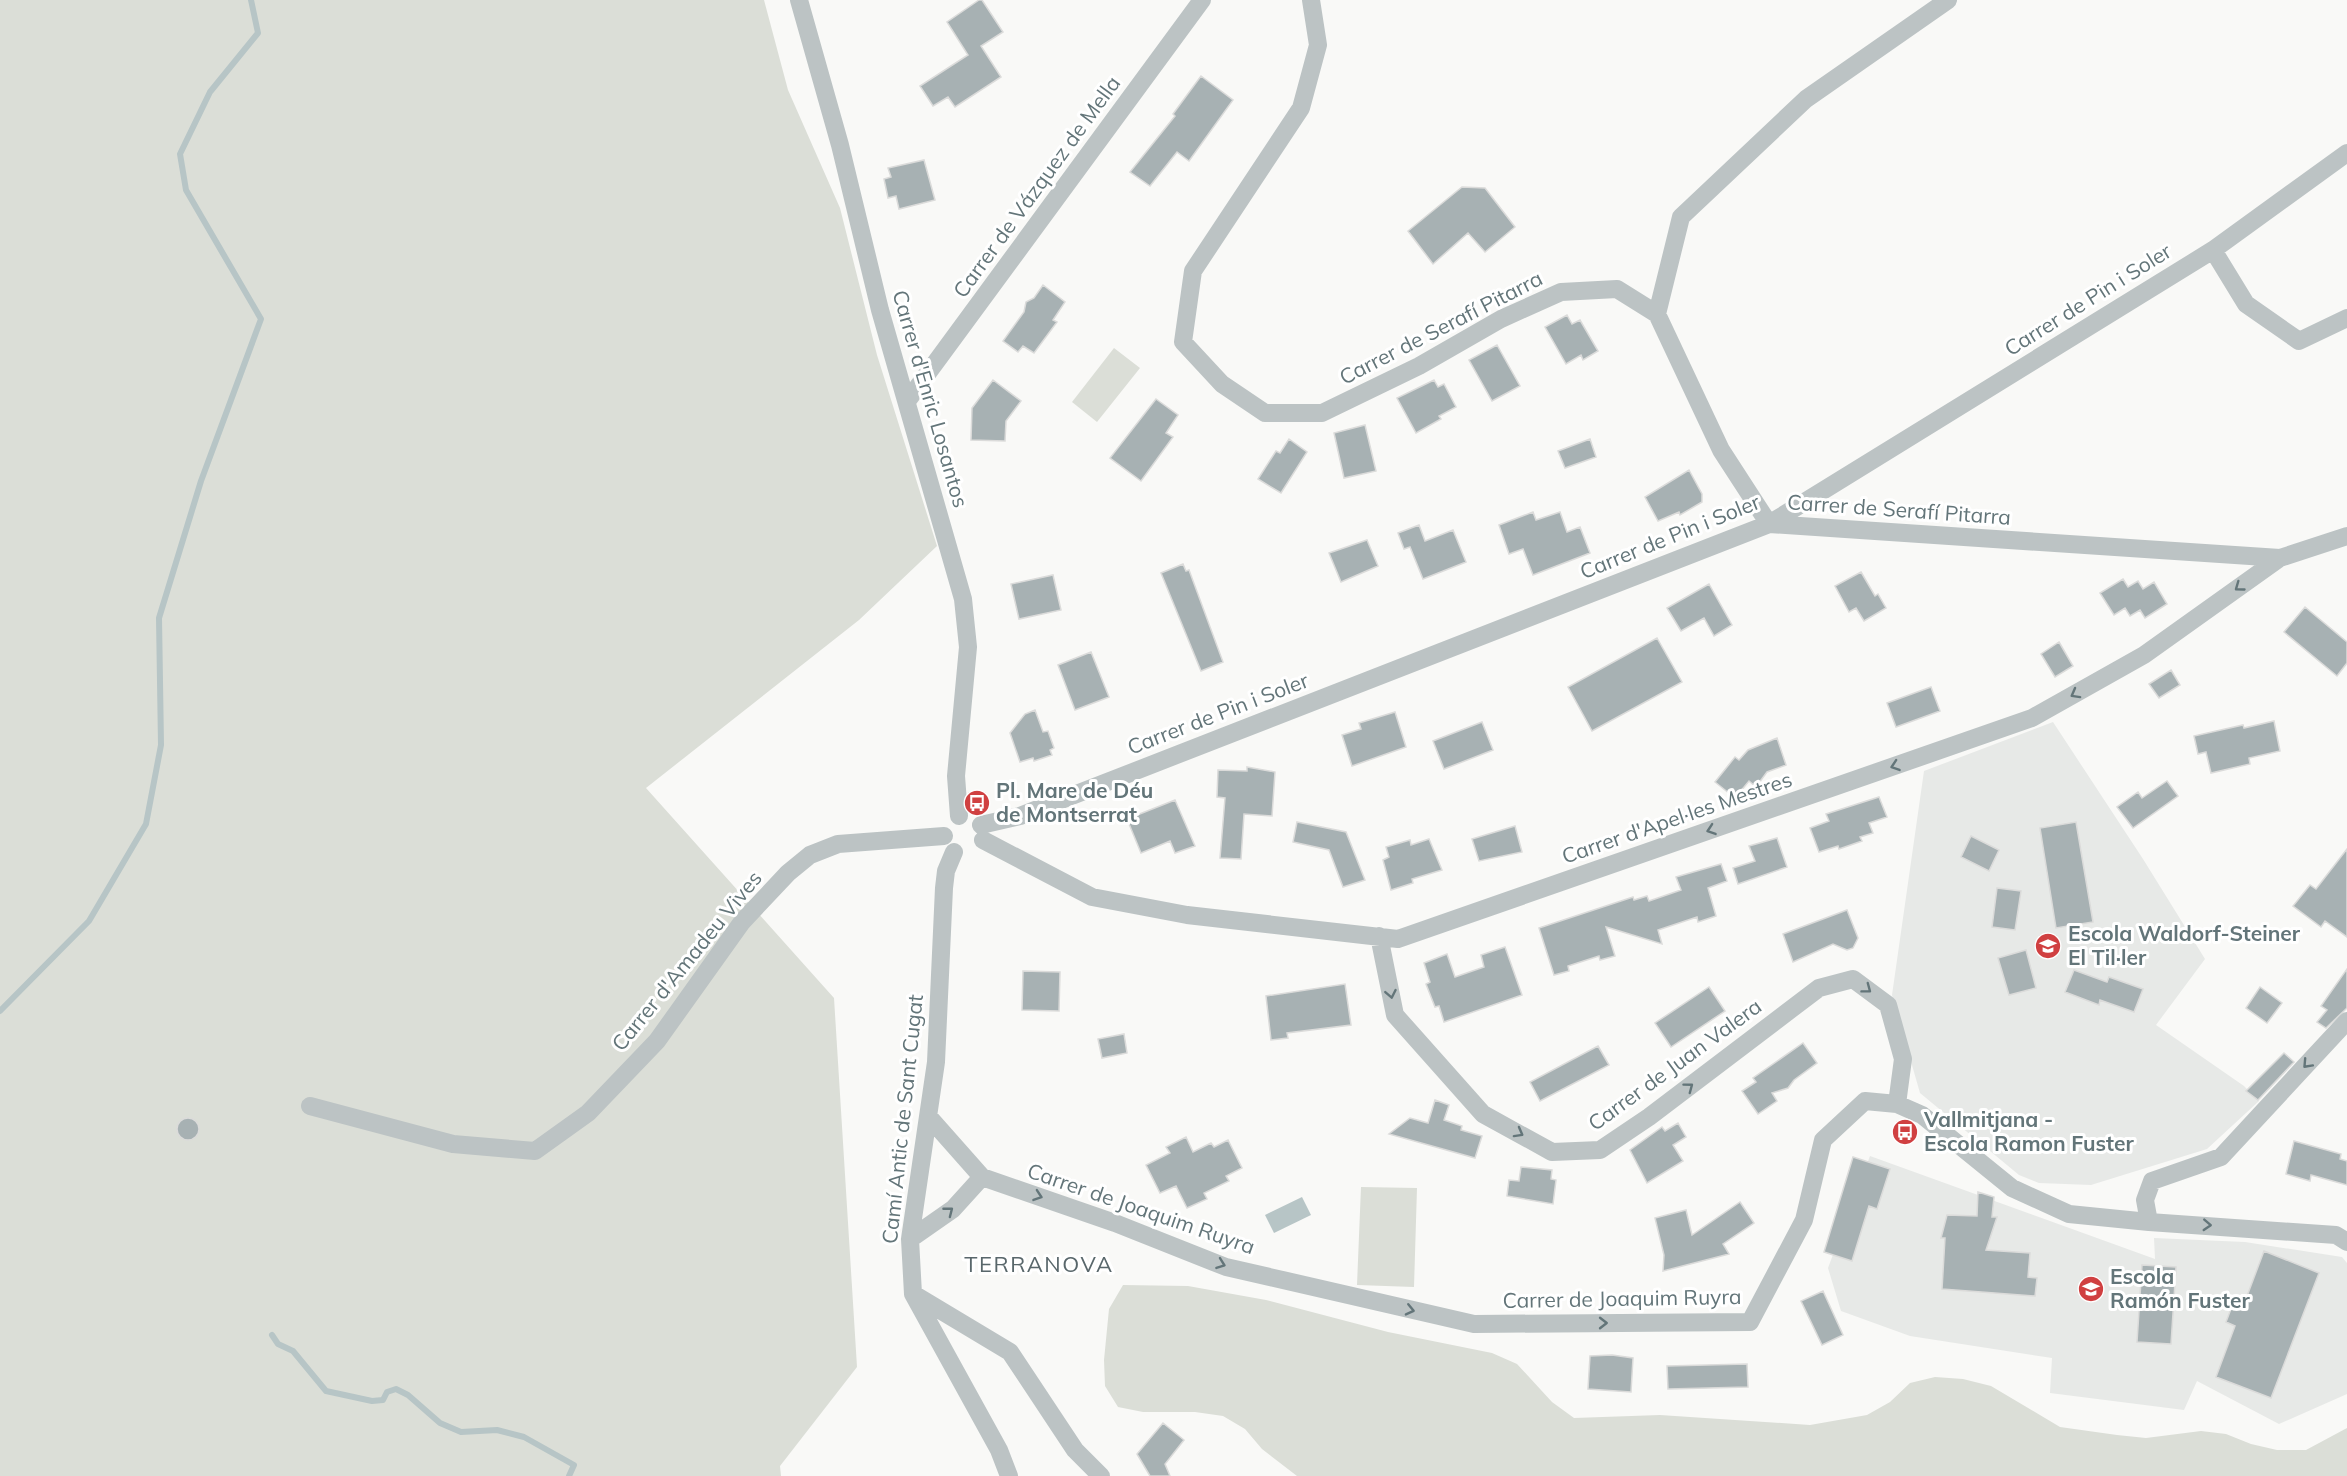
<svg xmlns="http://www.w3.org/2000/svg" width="2347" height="1476" font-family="Mulish,sans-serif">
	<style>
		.built { fill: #e7e9e7 }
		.green { fill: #dbded7 }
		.water { fill: #b7c5c6 }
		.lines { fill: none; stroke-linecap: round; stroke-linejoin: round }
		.stream { stroke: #b7c5c6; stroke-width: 6 }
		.building { fill: #a7b1b3; stroke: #dbdbda; stroke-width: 1.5 }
		.minor { stroke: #bcc3c4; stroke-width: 18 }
		.oneway { stroke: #637579 }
		.labels { text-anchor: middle; stroke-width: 6; stroke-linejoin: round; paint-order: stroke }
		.street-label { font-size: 21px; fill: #637579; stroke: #fff }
		.poi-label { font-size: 21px; font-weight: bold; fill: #637579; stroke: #fff; text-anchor: start }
		.neighbourhood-label { font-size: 22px; letter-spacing: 1.5px; fill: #59676b; stroke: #fff }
	</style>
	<rect width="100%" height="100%" fill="#f9f9f7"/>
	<path class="built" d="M2053 722 2143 859 2205 959 2156 1025 2244 1086 2259 1101 2207 1149 2091 1185 2039 1183 2019 1175 1920 1093 1892 995 1924 771Z
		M1870 1156 2155 1259 2154 1238 2245 1242 2342 1257 2347 1263V1394L2279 1424 2197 1381 2184 1410 2050 1393 2052 1358 1910 1336 1841 1311 1828 1268Z"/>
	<path class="green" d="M0 0H764L788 90 840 208 877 355 937 546 859 620 646 788 834 998 857 1367 780 1466 781 1476H0Z
		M1114 348 1140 368 1097 422 1072 402Z
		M1361 1187 1417 1188 1414 1287 1357 1285Z
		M1123 1285 1188 1286 1266 1300 1388 1332 1492 1353 1517 1364 1552 1402 1574 1418 1660 1415 1810 1425 1867 1415 1890 1402 1910 1383 1935 1377 1963 1379 1991 1386 2060 1427 2117 1435 2146 1438 2201 1431 2226 1434 2251 1444 2277 1450H2306L2347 1428V1476H1297L1262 1449 1245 1429 1223 1416 1195 1412H1143L1118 1407 1105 1386 1104 1360 1109 1309Z"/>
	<path class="water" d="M1302 1197 1311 1215 1274 1233 1265 1215Z"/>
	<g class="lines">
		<path class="stream" d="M0 1011 89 921 146 824 161 745 159 618 201 481 261 319 186 190 180 154 210 92 258 33 251 0
			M272 1335 278 1344 293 1351 326 1391 372 1401 383 1400 387 1392 396 1389 408 1395 440 1423 461 1432 497 1430 524 1437 574 1465 569 1476"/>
	</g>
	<path class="building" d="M979 0H982L1003 32 981 46 1001 77 955 107 948 97 933 106 920 86 968 55 947 22Z
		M1201 76 1233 100 1189 161 1177 152 1150 186 1130 172 1175 116 1173 114Z
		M924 160 935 200 899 209 896 196 888 198 884 179 891 177 888 168Z
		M1462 187 1485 188 1515 227 1485 252 1468 233 1433 264 1408 231Z
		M1043 285 1065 302 1053 320 1057 322 1034 353 1023 346 1018 352 1003 341 1024 312 1026 302 1034 298Z
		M1567 315 1572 324 1580 320 1598 351 1583 360 1581 355 1566 364 1545 327Z
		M1497 345 1520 386 1492 401 1469 360Z
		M993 380 1021 401 1006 421 1005 441 971 440 972 408Z
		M1434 380 1438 387 1444 384 1456 407 1439 416 1441 419 1416 433 1397 398Z
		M1156 399 1178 415 1166 433 1173 437 1141 481 1110 458Z
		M1365 425 1376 471 1344 478 1334 433Z
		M1289 439 1307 452 1281 493 1258 479 1276 451 1280 453Z
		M1590 439 1596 457 1565 468 1558 451Z
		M1689 470 1702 494V502L1680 515 1679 512 1658 521 1645 497Z
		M1533 512 1536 520 1560 512 1567 532 1580 527 1590 553 1533 575 1523 549 1509 554 1499 525Z
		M1419 525 1425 541 1453 530 1466 562 1423 579 1410 547 1404 549 1398 533Z
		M1367 540 1378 566 1341 582 1329 553Z
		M1183 564 1186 571 1189 570 1223 662 1201 671 1161 573Z
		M1861 572 1875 596 1878 594 1886 608 1864 621 1856 608 1849 612 1835 586Z
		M1053 575 1061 610 1019 619 1011 584Z
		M2123 579 2128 587 2138 581 2143 589 2154 582 2167 604 2145 618 2140 610 2130 616 2125 608 2114 615 2100 593Z
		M1709 584 1732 625 1714 636 1704 618 1681 631 1667 608Z
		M2305 607 2347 642V663L2337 676 2284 632Z
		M1657 638 1682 682 1592 731 1568 687Z
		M2059 642 2073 666 2055 677 2041 654Z
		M1091 652 1109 697 1075 710 1058 665Z
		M2171 670 2180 685 2159 698 2149 684Z
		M1931 687 1940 711 1896 727 1887 703Z
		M1035 710 1043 732 1048 731 1054 748 1050 750 1052 755 1034 761 1033 758 1020 762 1010 733 1025 714Z
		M1395 712 1406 747 1352 766 1342 735 1361 729 1359 723Z
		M2274 721 2280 751 2249 758 2250 764 2211 773 2206 752 2198 754 2194 736 2243 725 2244 728Z
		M1482 722 1493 750 1444 769 1433 741Z
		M1777 738 1786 765 1767 772 1756 787 1749 781 1735 798 1715 782 1735 757 1739 760 1748 750Z
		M1247 767 1275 772 1272 816 1244 814 1241 859 1220 858 1225 798 1217 797 1218 770 1247 771Z
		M2167 781 2178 796 2133 828 2117 807 2138 792 2142 798Z
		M1879 797 1887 817 1869 823 1873 833 1860 837 1862 841 1839 849 1838 846 1819 852 1810 828 1829 821 1826 814Z
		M1175 800 1195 846 1175 853 1170 841 1141 853 1127 819Z
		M1297 822 1346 832 1365 880 1343 887 1329 850 1293 842Z
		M2076 822 2093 922 2056 928 2040 828Z
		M1515 826 1522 852 1479 861 1472 839Z
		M1971 836 1999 850 1989 871 1961 857Z
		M1777 838 1787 867 1738 884 1733 868 1755 861 1749 846Z
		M1429 839 1442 870 1412 879 1413 883 1391 890 1383 860 1389 857 1386 847 1410 840 1411 845Z
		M2347 849V937L2325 921 2321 927 2293 906 2310 885 2316 889Z
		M1721 864 1727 881 1708 888 1716 916 1698 922 1697 917 1658 930 1662 944 1606 927 1615 956 1600 960 1599 956 1568 966 1569 971 1554 975 1539 928 1633 897 1634 900 1647 896 1649 901 1681 890 1676 877Z
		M1997 888 2021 891 2015 930 1992 927Z
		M1847 910 1858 938 1853 948 1847 950 1833 944 1793 962 1783 934Z
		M1505 947 1522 995 1444 1022 1439 1006 1435 1007 1426 984 1430 982 1424 963 1447 954 1455 977 1484 967 1481 955Z
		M2026 950 2036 988 2009 995 1998 958Z
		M2347 969V1008L2326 1028 2317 1022 2327 1010 2321 1006Z
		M2074 970 2107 982 2109 977 2143 989 2134 1012 2100 1000 2099 1005 2065 992Z
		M1023 971 1060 972 1059 1011 1022 1010Z
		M1345 984 1351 1025 1287 1033 1288 1038 1271 1040 1266 996Z
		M1709 987 1725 1011 1671 1047 1655 1023Z
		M2260 987 2282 1003 2267 1023 2246 1008Z
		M1124 1034 1127 1053 1102 1058 1098 1039Z
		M1803 1043 1817 1063 1794 1080 1788 1088 1772 1093 1777 1101 1758 1114 1742 1091 1756 1082 1753 1078Z
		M1598 1046 1609 1065 1540 1101 1530 1082Z
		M2284 1053 2294 1062 2258 1100 2246 1091Z
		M1435 1100 1449 1105 1444 1120 1462 1126 1461 1130 1482 1136 1475 1158 1389 1134 1410 1118 1428 1123Z
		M177 1129a11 11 0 1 1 22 0a11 11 0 1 1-22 0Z
		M1678 1123 1686 1137 1673 1145 1683 1161 1647 1183 1630 1150 1662 1127 1665 1131Z
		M1186 1137 1193 1152 1211 1143 1214 1147 1228 1140 1242 1168 1226 1176 1229 1181 1204 1193 1207 1199 1187 1208 1176 1186 1160 1193 1146 1165 1170 1153 1166 1147Z
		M2294 1141 2341 1154 2340 1159 2347 1161V1185L2311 1175 2310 1181 2286 1174Z
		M1853 1157 1890 1169 1877 1209 1869 1206 1852 1261 1824 1252Z
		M1521 1167 1552 1170 1551 1179 1556 1180 1553 1204 1507 1196 1509 1180 1519 1181Z
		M1978 1192 1994 1197 1992 1217H1997L1986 1250 2030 1253 2028 1277 2037 1278 2035 1296 1942 1289 1945 1238H1941L1947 1215 1977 1216Z
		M1740 1202 1754 1223 1723 1244 1729 1254 1663 1271 1664 1255 1655 1218 1686 1210 1692 1235Z
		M2264 1251 2319 1273 2271 1398 2216 1377 2235 1326 2226 1322 2234 1301 2244 1304Z
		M2142 1265 2176 1267 2171 1344 2137 1342Z
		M1823 1291 1843 1335 1822 1345 1801 1301Z
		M1612 1355 1633 1358 1631 1392 1588 1389 1590 1356Z
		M1747 1364 1748 1387 1668 1389 1667 1366Z
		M1163 1423 1184 1440 1165 1464 1170 1476H1150L1137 1454Z"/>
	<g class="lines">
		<path class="minor" d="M799 0 840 145 880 310 963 599 968 647 956 776 959 816
			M1311 0 1318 45 1301 108 1193 271 1183 342 1222 384 1265 413H1322L1419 366 1501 319 1561 292 1617 289 1657 314 1721 450 1769 524 2280 558
			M2213 250 2246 304 2299 341 2347 318
			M1657 314 1681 217 1806 99 1948 0
			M908 400 1202 0
			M981 825 1020 816 1769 524 2213 250 2347 153
			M983 840 1092 897 1187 915 1398 939 2032 718 2144 655 2280 558 2347 536
			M954 852 946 871 944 888 936 1062 910 1239 913 1294 999 1450 1009 1476
			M1379 936 1395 1015 1483 1114 1552 1152 1600 1150 1649 1117 1819 988 1853 979 1888 1005 1903 1059 1897 1104
			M310 1106 453 1144 535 1151 588 1113 657 1041 742 922 788 873 810 855 838 844 944 836
			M928 1116 982 1177 1115 1223 1226 1267 1474 1324 1750 1322 1804 1220 1823 1140 1865 1101 1897 1104 1922 1115 2012 1188 2069 1214 2149 1222 2336 1235 2347 1242
			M2149 1222 2145 1200 2152 1181 2221 1157 2347 1021
			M910 1239 953 1209 982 1177
			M915 1295 1010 1352 1075 1450 1101 1476"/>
	</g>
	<defs><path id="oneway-chevron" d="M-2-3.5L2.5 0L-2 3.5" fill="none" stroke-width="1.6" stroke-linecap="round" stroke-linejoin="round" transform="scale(1.5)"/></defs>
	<g class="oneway">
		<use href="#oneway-chevron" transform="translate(2239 587) rotate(144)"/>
		<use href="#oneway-chevron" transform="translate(2075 694) rotate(151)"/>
		<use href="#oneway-chevron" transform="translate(1895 766) rotate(161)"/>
		<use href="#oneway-chevron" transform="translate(1711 830) rotate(161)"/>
		<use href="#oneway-chevron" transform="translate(1867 989) rotate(37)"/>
		<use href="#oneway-chevron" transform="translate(1391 994) rotate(79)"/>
		<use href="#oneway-chevron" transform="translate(2307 1064) rotate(133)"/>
		<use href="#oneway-chevron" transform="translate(1689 1087) rotate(-37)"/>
		<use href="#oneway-chevron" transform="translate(1519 1133) rotate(29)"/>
		<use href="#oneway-chevron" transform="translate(1038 1196) rotate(19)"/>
		<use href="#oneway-chevron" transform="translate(949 1211) rotate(-38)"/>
		<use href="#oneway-chevron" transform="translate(2207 1225) rotate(3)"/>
		<use href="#oneway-chevron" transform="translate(1221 1264) rotate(20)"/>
		<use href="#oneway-chevron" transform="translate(1410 1310) rotate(13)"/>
		<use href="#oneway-chevron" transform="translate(1603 1323)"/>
	</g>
	<defs>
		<g id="bus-disc" transform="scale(1.35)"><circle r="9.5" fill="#d04041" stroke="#fff"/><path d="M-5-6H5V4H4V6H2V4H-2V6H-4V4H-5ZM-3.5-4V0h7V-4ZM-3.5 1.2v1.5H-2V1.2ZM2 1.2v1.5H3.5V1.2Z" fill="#fff"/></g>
		<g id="school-disc" transform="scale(1.35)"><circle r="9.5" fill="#d04041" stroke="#fff"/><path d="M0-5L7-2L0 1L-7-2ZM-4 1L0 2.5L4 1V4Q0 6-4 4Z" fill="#fff"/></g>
	</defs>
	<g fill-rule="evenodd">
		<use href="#bus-disc" x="977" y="803"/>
		<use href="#school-disc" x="2048" y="946"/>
		<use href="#bus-disc" x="1905" y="1132"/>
		<use href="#school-disc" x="2091" y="1289"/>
	</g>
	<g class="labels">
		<g class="street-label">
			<text transform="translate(1037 187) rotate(-54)" y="7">Carrer de Vázquez de Mella</text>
			<text transform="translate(2088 300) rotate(-32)" y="7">Carrer de Pin i Soler</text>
			<text transform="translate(1441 328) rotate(-27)" y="7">Carrer de Serafí Pitarra</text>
			<text transform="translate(930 399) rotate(74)" y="7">Carrer d'Enric Losantos</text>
			<text transform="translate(1899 510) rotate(4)" y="7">Carrer de Serafí Pitarra</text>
			<text transform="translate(1670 537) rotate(-22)" y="7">Carrer de Pin i Soler</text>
			<text transform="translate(1218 714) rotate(-21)" y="7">Carrer de Pin i Soler</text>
			<text transform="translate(1677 818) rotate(-19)" y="7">Carrer d'Apel·les Mestres</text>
			<text transform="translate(687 961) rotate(-51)" y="7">Carrer d'Amadeu Vives</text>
			<text transform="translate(1675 1065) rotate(-36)" y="7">Carrer de Juan Valera</text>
			<text transform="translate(903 1119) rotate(-84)" y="7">Camí Antic de Sant Cugat</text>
			<text transform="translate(1141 1209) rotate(19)" y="7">Carrer de Joaquim Ruyra</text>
			<text transform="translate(1622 1299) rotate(-1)" y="7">Carrer de Joaquim Ruyra</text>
		</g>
		<g class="poi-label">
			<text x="996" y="798">Pl. Mare de Déu<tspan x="996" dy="24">de Montserrat</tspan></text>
			<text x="2068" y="941">Escola Waldorf-Steiner<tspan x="2068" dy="24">El Til·ler</tspan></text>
			<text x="1924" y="1127">Vallmitjana -<tspan x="1924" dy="24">Escola Ramon Fuster</tspan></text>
			<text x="2110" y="1284">Escola<tspan x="2110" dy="24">Ramón Fuster</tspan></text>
		</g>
		<g class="neighbourhood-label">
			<text x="1039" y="1272">TERRANOVA</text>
		</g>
	</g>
</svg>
